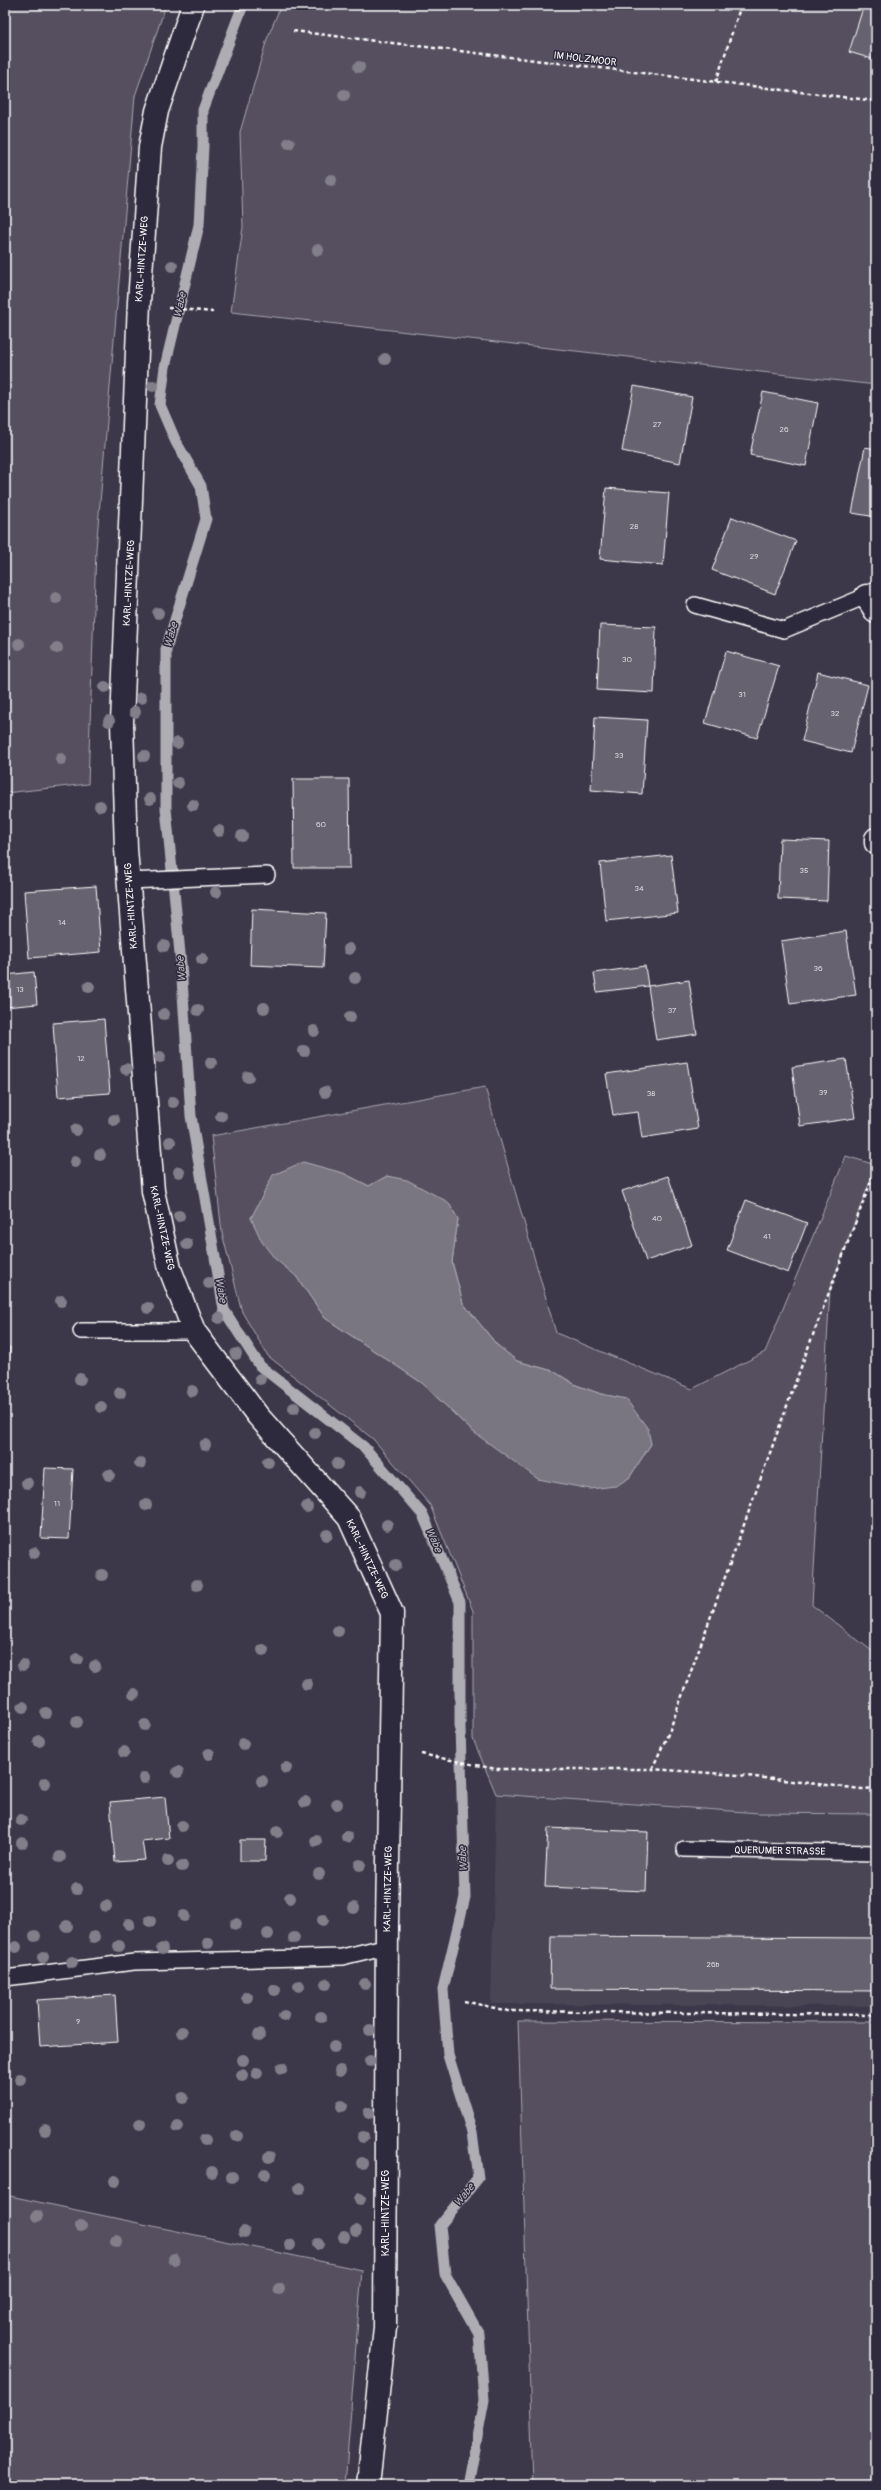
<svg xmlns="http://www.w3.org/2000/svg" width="881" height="2490" font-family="Pangolin,sans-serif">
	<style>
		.built { fill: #494455 }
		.green { fill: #555060; stroke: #aaa8b0; fill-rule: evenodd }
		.water { fill: #797682; stroke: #afadb4 }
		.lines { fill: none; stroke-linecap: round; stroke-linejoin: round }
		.stream { stroke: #afadb4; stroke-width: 11 }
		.building { fill: #666270; stroke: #fff }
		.lane-casing { stroke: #fff; stroke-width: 18 }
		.street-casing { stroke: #fff; stroke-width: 25 }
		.path { stroke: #fff; stroke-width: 2.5; stroke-dasharray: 4 3; stroke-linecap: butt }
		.lane { stroke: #2f2a3d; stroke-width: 15 }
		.street { stroke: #2f2a3d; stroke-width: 22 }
		.tree { fill: #827e8a }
		.labels { text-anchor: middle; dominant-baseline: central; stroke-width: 3; stroke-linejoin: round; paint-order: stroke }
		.number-label { font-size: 8px; fill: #d9d8db }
		.street-label { font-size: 10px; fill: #fff; stroke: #2f2a3d }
		.water-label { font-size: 11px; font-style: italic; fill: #b5b4ba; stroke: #2f2a3d }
	</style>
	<rect width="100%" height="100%" fill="#3c3749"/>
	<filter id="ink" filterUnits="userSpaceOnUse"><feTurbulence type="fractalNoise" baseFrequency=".025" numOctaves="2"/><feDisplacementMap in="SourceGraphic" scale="8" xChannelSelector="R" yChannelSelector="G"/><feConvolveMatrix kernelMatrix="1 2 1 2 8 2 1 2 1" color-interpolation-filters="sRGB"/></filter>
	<g filter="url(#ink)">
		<!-- built -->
		<path class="built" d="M496 1794 759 1813 876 1814V2006L491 2004Z"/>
		<!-- green -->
		<g class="green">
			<path d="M5 5H166L135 96 96 549 88 784 5 793Z"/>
			<path d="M281 5H876V385L231 312 243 227 240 132 267 39Z"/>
			<path d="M485 1087 556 1333 692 1389 765 1352 846 1156 876 1165 830 1289 812 1605 876 1654V1814L759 1813 496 1794 473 1739V1611L430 1505 373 1439 268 1356 242 1312 222 1233 211 1136ZM343 1173 369 1186 387 1176 448 1202 458 1219 452 1262 463 1303 497 1345 517 1361 553 1371 576 1385 601 1394 626 1399 651 1444 629 1478 472 1431 422 1383 325 1318 296 1276 251 1218 263 1197Z"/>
			<path d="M518 2021 876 2022V2485H533Z"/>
			<path d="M5 2195 362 2270 345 2485H5Z"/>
		</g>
		<!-- water -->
		<path class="water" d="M303 1162 343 1173 369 1186 387 1176 407 1180 448 1202 458 1219 452 1262 463 1303 497 1345 517 1361 553 1371 576 1385 601 1394 626 1399 648 1429 651 1444 629 1478 616 1486 590 1489 538 1479 472 1431 422 1383 325 1318 296 1276 275 1259 262 1242 251 1218 273 1175Z"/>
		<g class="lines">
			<!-- stream -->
			<path class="stream" d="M243 5 203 110V147L199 225 165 367 160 405 176 442 201 486 206 519 166 649V808L181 964 191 1116 224 1310 260 1366 364 1447 423 1515 460 1602V1727L465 1897 443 1989 448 2055 472 2132 478 2178 440 2225 445 2274 479 2334 484 2400 468 2485"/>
		</g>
		<!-- building -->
		<g class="building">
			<path d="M864 5H876V60L849 52Z"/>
			<path d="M634 386 692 397 680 463 622 451Z"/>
			<path d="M763 392 818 403 806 466 750 455Z"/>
			<path d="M865 447 876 449V517L852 513Z"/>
			<path d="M606 488 669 493 663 565 600 559Z"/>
			<path d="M732 517 796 541 775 594 712 570Z"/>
			<path d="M600 625 656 627 654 693 597 690Z"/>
			<path d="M726 651 779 666 757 738 705 723Z"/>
			<path d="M818 672 868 685 851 753 802 741Z"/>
			<path d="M595 717 647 720 642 794 591 790Z"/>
			<path d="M293 779H349L350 868H294Z"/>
			<path d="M780 839 829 841 827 901 778 899Z"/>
			<path d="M671 855 678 913 606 921 600 863Z"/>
			<path d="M96 886 101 952 29 958 24 891Z"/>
			<path d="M252 909 326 913 323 968 250 965Z"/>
			<path d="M846 931 856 995 790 1004 781 941Z"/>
			<path d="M645 966 648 986 597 992 594 973Z"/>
			<path d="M34 972 37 1004 5 1007V975Z"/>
			<path d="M689 980 697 1034 656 1040 648 986Z"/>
			<path d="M104 1019 110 1093 58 1097 53 1023Z"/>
			<path d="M846 1059 855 1118 800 1126 792 1067Z"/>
			<path d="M687 1062 698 1129 642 1138 638 1112 613 1115 606 1074Z"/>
			<path d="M668 1176 692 1245 646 1261 622 1191Z"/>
			<path d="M746 1200 807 1223 788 1273 727 1250Z"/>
			<path d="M5 1347H10L6 1424H5Z"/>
			<path d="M876 1442V1487H872Z"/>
			<path d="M45 1468 73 1469 69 1539 41 1538Z"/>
			<path d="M165 1797 169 1838 142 1841 145 1860 115 1862 110 1802Z"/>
			<path d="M548 1828 648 1832 646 1891 545 1887Z"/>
			<path d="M240 1840H266L265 1861H240Z"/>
			<path d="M551 1936 876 1938V1991L550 1989Z"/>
			<path d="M115 1995 118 2042 40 2047 37 2000Z"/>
		</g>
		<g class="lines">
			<!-- lane casing -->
			<g class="lane-casing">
				<g id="lane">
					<path d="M695 605 784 630 866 596 876 589"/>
					<path d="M129 881 267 875"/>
					<path d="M81 1331H194"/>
					<path d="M684 1849 876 1853"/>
					<path d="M5 1978 134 1962 342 1957 388 1946"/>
				</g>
			</g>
			<!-- street casing -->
			<g class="street-casing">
				<g id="street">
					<path d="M193 5 157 111 150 147 139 302 122 723 126 849 153 1191 170 1269 194 1331 258 1416 349 1518 392 1613 387 1924 385 2328 368 2485"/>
					<path d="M866 596 876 612"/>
					<path d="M876 839V843"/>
				</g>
			</g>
			<!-- path -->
			<g class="path">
				<path d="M293 31 876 101"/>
				<path d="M716 82 741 5"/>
				<path d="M168 308 213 312"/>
				<path d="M421 1754 496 1769H652L738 1775 862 1789 876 1788"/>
				<path d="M652 1769 669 1732 805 1356 876 1168"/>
				<path d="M464 2001 508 2011 876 2015"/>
			</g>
			<!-- lane -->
			<use href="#lane" class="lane"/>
			<!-- street -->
			<use href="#street" class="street"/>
		</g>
		<!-- trees -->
		<g class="tree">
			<circle cx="359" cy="67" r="6"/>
			<circle cx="344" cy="95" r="6"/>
			<circle cx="289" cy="143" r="6"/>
			<circle cx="331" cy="180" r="6"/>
			<circle cx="318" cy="250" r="6"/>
			<circle cx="172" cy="266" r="6"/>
			<circle cx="385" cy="359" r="6"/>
			<circle cx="153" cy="386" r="6"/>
			<circle cx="56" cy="598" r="6"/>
			<circle cx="158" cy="613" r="6"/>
			<circle cx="19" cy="644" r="6"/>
			<circle cx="57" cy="648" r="6"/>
			<circle cx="105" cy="687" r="6"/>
			<circle cx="141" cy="698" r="6"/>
			<circle cx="135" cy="712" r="6"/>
			<circle cx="109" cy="721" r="6"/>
			<circle cx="177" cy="743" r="6"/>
			<circle cx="144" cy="756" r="6"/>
			<circle cx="61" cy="759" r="6"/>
			<circle cx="178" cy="783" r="6"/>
			<circle cx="150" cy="799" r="6"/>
			<circle cx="193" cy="805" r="6"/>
			<circle cx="100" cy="806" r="6"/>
			<circle cx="219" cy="831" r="6"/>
			<circle cx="242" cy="836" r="6"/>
			<circle cx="216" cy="892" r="6"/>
			<circle cx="164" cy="946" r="6"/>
			<circle cx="349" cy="949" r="6"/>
			<circle cx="202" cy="959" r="6"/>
			<circle cx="355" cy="978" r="6"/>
			<circle cx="89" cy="987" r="6"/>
			<circle cx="264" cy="1008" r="6"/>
			<circle cx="198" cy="1010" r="6"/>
			<circle cx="164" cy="1014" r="6"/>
			<circle cx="350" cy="1017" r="6"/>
			<circle cx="314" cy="1031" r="6"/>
			<circle cx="304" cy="1051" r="6"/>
			<circle cx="160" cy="1057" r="6"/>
			<circle cx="211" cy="1063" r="6"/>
			<circle cx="126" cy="1069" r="6"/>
			<circle cx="248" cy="1077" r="6"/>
			<circle cx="325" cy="1092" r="6"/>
			<circle cx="173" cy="1102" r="6"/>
			<circle cx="221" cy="1116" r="6"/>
			<circle cx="114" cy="1120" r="6"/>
			<circle cx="76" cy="1130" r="6"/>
			<circle cx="170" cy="1142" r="6"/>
			<circle cx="100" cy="1155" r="6"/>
			<circle cx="75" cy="1162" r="6"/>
			<circle cx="179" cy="1172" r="6"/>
			<circle cx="179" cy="1216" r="6"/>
			<circle cx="187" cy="1244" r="6"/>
			<circle cx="209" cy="1283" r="6"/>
			<circle cx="61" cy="1301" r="6"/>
			<circle cx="148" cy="1308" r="6"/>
			<circle cx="219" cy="1318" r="6"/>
			<circle cx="236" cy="1354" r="6"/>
			<circle cx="80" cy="1379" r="6"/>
			<circle cx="260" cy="1379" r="6"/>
			<circle cx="192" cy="1391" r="6"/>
			<circle cx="120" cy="1393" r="6"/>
			<circle cx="101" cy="1407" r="6"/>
			<circle cx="294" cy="1408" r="6"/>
			<circle cx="315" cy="1433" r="6"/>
			<circle cx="205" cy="1445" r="6"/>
			<circle cx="268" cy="1462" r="6"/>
			<circle cx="140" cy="1463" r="6"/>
			<circle cx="337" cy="1464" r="6"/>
			<circle cx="109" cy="1475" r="6"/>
			<circle cx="27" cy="1483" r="6"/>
			<circle cx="360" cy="1492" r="6"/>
			<circle cx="146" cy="1505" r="6"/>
			<circle cx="307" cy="1507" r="6"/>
			<circle cx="387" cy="1525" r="6"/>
			<circle cx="327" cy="1535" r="6"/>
			<circle cx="34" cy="1553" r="6"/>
			<circle cx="396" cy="1565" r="6"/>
			<circle cx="102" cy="1575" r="6"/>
			<circle cx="197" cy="1585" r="6"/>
			<circle cx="338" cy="1631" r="6"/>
			<circle cx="263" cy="1650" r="6"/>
			<circle cx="77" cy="1659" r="6"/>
			<circle cx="23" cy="1665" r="6"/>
			<circle cx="95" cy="1666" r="6"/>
			<circle cx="307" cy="1684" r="6"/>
			<circle cx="134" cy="1694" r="6"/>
			<circle cx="23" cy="1707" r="6"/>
			<circle cx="46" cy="1713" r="6"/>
			<circle cx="77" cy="1722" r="6"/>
			<circle cx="145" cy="1725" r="6"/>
			<circle cx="39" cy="1741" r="6"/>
			<circle cx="243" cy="1744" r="6"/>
			<circle cx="124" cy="1752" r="6"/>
			<circle cx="209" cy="1754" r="6"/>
			<circle cx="286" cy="1768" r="6"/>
			<circle cx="178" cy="1772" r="6"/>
			<circle cx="144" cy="1778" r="6"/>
			<circle cx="262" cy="1781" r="6"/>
			<circle cx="45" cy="1783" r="6"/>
			<circle cx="305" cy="1802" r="6"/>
			<circle cx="337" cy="1804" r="6"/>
			<circle cx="21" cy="1820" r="6"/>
			<circle cx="182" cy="1826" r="6"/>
			<circle cx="277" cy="1832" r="6"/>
			<circle cx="347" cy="1837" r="6"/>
			<circle cx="316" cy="1841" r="6"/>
			<circle cx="22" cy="1843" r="6"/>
			<circle cx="60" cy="1857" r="6"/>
			<circle cx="168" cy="1861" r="6"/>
			<circle cx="360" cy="1865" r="6"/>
			<circle cx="182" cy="1866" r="6"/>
			<circle cx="319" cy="1874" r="6"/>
			<circle cx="77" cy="1889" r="6"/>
			<circle cx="290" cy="1898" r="6"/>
			<circle cx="106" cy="1906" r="6"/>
			<circle cx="354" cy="1908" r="6"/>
			<circle cx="184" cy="1916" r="6"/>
			<circle cx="323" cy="1920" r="6"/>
			<circle cx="150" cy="1921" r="6"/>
			<circle cx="129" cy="1924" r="6"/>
			<circle cx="236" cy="1924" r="6"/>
			<circle cx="67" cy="1926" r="6"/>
			<circle cx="268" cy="1934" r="6"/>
			<circle cx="35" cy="1936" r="6"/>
			<circle cx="94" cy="1937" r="6"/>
			<circle cx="294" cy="1938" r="6"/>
			<circle cx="208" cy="1943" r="6"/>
			<circle cx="119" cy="1946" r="6"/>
			<circle cx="16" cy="1947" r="6"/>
			<circle cx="162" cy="1949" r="6"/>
			<circle cx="43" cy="1957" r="6"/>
			<circle cx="72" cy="1962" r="6"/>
			<circle cx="326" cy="1984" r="6"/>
			<circle cx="365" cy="1984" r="6"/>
			<circle cx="299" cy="1986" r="6"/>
			<circle cx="275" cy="1990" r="6"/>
			<circle cx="247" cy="1997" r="6"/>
			<circle cx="284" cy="2016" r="6"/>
			<circle cx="321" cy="2017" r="6"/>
			<circle cx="370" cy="2030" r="6"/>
			<circle cx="182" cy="2032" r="6"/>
			<circle cx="259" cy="2035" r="6"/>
			<circle cx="334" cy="2047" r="6"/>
			<circle cx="243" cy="2060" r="6"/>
			<circle cx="370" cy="2061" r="6"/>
			<circle cx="282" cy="2068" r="6"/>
			<circle cx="340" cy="2071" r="6"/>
			<circle cx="257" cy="2073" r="6"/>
			<circle cx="242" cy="2075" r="6"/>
			<circle cx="20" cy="2079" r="6"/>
			<circle cx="183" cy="2098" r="6"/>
			<circle cx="342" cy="2106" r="6"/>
			<circle cx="369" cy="2113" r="6"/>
			<circle cx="140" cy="2124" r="6"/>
			<circle cx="178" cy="2127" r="6"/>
			<circle cx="45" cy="2130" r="6"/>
			<circle cx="237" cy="2136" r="6"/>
			<circle cx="363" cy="2137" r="6"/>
			<circle cx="205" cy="2140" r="6"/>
			<circle cx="269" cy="2157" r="6"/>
			<circle cx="362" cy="2163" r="6"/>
			<circle cx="212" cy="2172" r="6"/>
			<circle cx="265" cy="2174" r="6"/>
			<circle cx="232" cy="2177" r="6"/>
			<circle cx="115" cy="2181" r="6"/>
			<circle cx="300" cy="2188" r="6"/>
			<circle cx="360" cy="2199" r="6"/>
			<circle cx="37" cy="2216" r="6"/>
			<circle cx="81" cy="2226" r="6"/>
			<circle cx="356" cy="2231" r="6"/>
			<circle cx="244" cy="2232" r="6"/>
			<circle cx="344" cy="2237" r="6"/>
			<circle cx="116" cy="2241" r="6"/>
			<circle cx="318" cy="2244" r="6"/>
			<circle cx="290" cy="2245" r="6"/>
			<circle cx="174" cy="2259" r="6"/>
			<circle cx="279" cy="2289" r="6"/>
		</g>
	</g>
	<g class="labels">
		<!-- number labels -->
		<g class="number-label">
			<text x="657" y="424">27</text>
			<text x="784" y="429">26</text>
			<text x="634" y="526">28</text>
			<text x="754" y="556">29</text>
			<text x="627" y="659">30</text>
			<text x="742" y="694">31</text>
			<text x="835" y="713">32</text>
			<text x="619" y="755">33</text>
			<text x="321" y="824">60</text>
			<text x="804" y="870">35</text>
			<text x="639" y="888">34</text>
			<text x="62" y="922">14</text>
			<text x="818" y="968">36</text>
			<text x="20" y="989">13</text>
			<text x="672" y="1010">37</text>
			<text x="81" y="1058">12</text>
			<text x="823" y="1092">39</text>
			<text x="651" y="1093">38</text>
			<text x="657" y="1218">40</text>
			<text x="767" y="1236">41</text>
			<text x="57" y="1503">11</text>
			<text x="713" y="1964">26b</text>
			<text x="78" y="2021">9</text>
		</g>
		<!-- street labels -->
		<g class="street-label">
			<text transform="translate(585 59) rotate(7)">IM HOLZMOOR</text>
			<text transform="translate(142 259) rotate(-86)">KARL-HINTZE-WEG</text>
			<text transform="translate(129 583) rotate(-87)">KARL-HINTZE-WEG</text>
			<text transform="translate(131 906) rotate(-94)">KARL-HINTZE-WEG</text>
			<text transform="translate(162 1228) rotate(78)">KARL-HINTZE-WEG</text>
			<text transform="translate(367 1559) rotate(65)">KARL-HINTZE-WEG</text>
			<text transform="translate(780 1851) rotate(1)">QUERUMER STRASSE</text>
			<text transform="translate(388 1889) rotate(-89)">KARL-HINTZE-WEG</text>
			<text transform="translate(386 2213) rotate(-90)">KARL-HINTZE-WEG</text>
		</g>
		<!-- water labels -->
		<g class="water-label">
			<text transform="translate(180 305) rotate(-77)">Wabe</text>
			<text transform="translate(171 635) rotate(-74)">Wabe</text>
			<text transform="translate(181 969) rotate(-94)">Wabe</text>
			<text transform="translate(221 1290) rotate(80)">Wabe</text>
			<text transform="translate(434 1540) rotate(67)">Wabe</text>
			<text transform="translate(463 1859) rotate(-92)">Wabe</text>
			<text transform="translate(464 2195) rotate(-51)">Wabe</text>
		</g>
	</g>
	<!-- margin -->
	<rect width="881" height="2490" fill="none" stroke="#2f2a3d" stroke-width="20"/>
	<rect x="10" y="10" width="861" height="2470" fill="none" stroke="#fff" stroke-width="1.5" filter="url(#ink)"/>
</svg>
